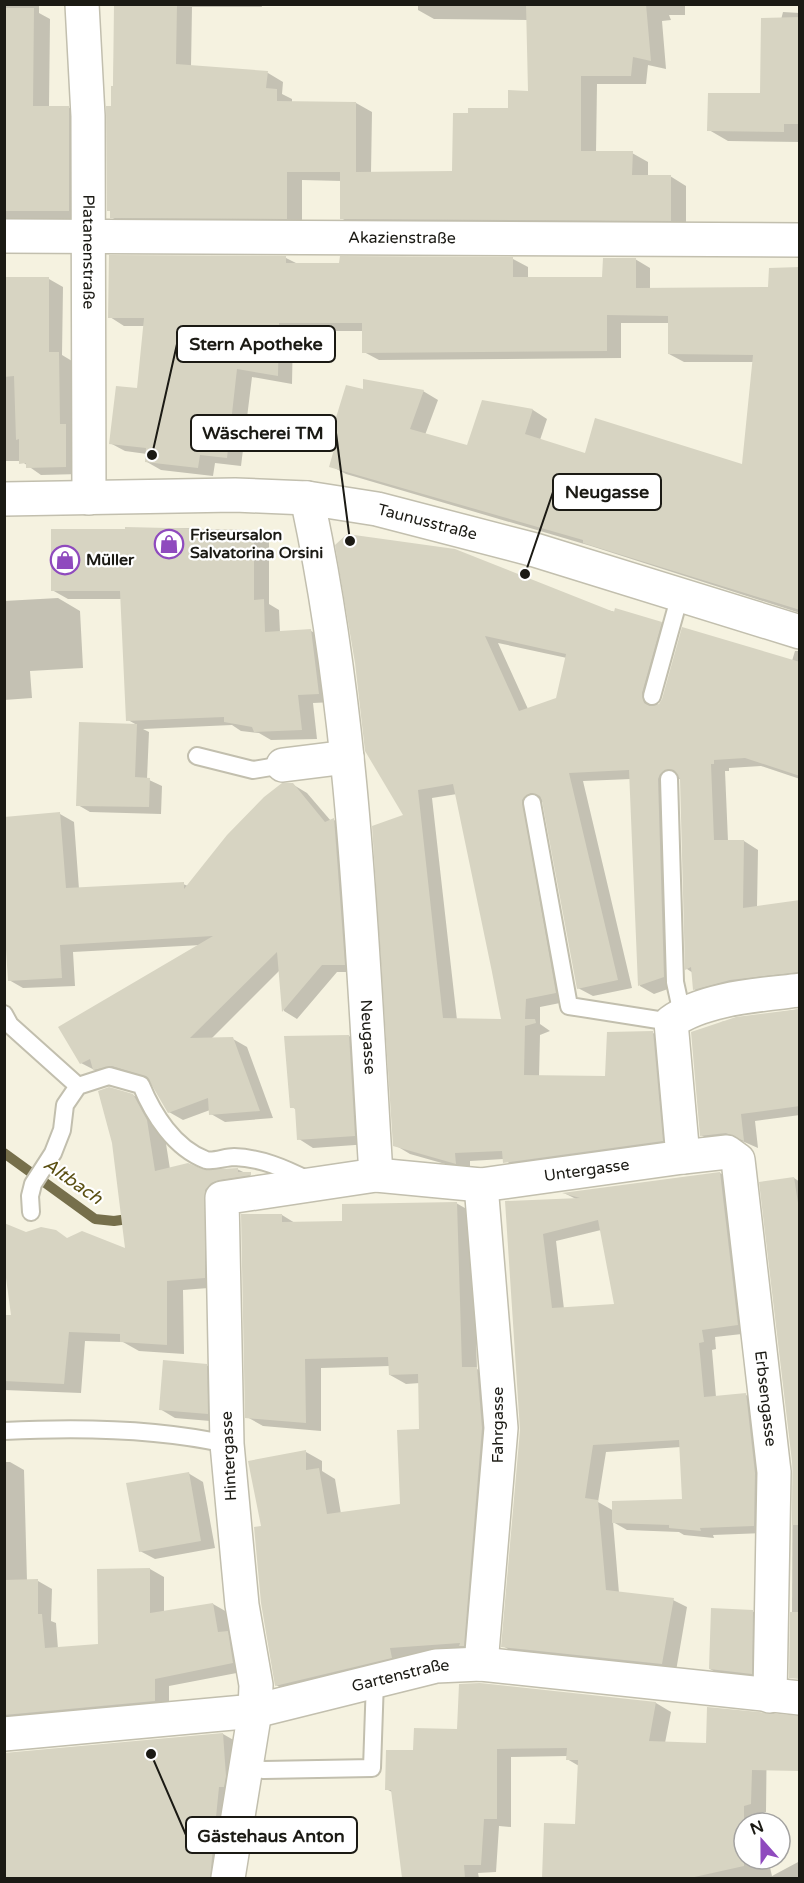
<svg xmlns="http://www.w3.org/2000/svg" width="804" height="1883" font-family="'Varela Round',sans-serif">
	<style>
		.shadow { fill: #0003; fill-rule: evenodd }
		.lines { fill: none; stroke-linecap: round; stroke-linejoin: round }
		.stream { stroke: #766f4b; stroke-width: 10 }
		.building { fill: #d7d4c2; fill-rule: evenodd }
		.lane-casing { stroke: #c2bfae; stroke-width: 20 }
		.street-casing { stroke: #c2bfae; stroke-width: 36 }
		.secondary-casing { stroke: #c2bfae; stroke-width: 36 }
		.lane { stroke: #fff; stroke-width: 16 }
		.street { stroke: #fff; stroke-width: 33 }
		.secondary { stroke: #fff; stroke-width: 33 }
		.labels { text-anchor: middle; dominant-baseline: central; stroke-width: 4.5; stroke-linejoin: round; paint-order: stroke }
		.street-label { font-size: 16px; fill: #1b1a14; stroke: #fff }
		.poi-label { font-size: 16px; font-weight: bold; fill: #1b1a14; stroke: #fff; text-anchor: start }
		.water-label { font-size: 18px; font-style: italic; fill: #5a4f12; stroke: #fff }
		.leader { fill: none; stroke: #1b1a14; stroke-width: 2 }
		.callout-dot { fill: #1b1a14; stroke: #fff; stroke-width: 2 }
		.callout { fill: #fff; stroke: #1b1a14; stroke-width: 2 }
		.callout-label { font-size: 18px; text-anchor: middle; font-weight: bold; fill: #1b1a14 }
	</style>
	<rect width="100%" height="100%" fill="#f5f2e0"/>
	<!-- shadow -->
	<g class="shadow">
		<path d="M4 4H39V13L50 19 49 107H68L85 117 86 220H4Z"/>
		<path d="M115 4H261L262 7H192L191 67 268 73 283 82 282 94 292 99V103H356L372 112 371 173H454L509 110 530 92 528 20 434 19 418 10V6L385 4H685V15H669L671 20 662 21 666 69 648 65 646 84H597L596 153H632L648 162V177L670 176 686 186V229L357 227 341 218 342 181 302 180V227L127 226 111 217Z"/>
		<path d="M783 12 800 13V142L728 141 709 130 762 95Z"/>
		<path d="M111 257 286 258 298 264 513 259 528 267V278L604 279 635 259 650 268V289H770L800 270V613L591 546 346 474 331 466 338 440 332 437 364 391H423L438 400 425 435 468 447 483 402 533 410 547 419 540 440 586 455 743 466 754 362H684L669 354V323H621V358L379 360 364 352V331H293L292 384 252 377 241 466 215 463 213 476 161 470 147 462V454L125 451 110 443 139 390 145 326H124L110 317Z"/>
		<path d="M4 279H49L63 287 62 355 72 361 73 429 80 474 41 475 21 461H4Z"/>
		<path d="M200 528 204 531H254L269 540V604L279 610 280 632 311 631 327 639 334 702 313 703 317 739 271 740 259 733 241 731 232 725 143 729 149 732 147 779 162 786 161 814 90 812 78 805 80 724 137 725 128 720 122 599H68L52 590 53 530Z"/>
		<path d="M337 545 661 623 676 631 657 706 792 661 795 651H800V779L761 766 729 768V771H725L728 841H744L758 850 757 907 800 902V981L709 998 694 989 693 973 687 969 681 778 675 782 679 985 654 994 640 986 631 779 583 781 632 988 593 996 578 988 544 802H541L536 814 570 1001 540 1007V1024L550 1031 540 1035 539 1077 606 1078 653 1033 667 1041 677 1149 519 1171 504 1159 470 1161V1171L410 1154 395 1145 405 816 356 663ZM498 643 567 658 557 699 528 709ZM457 794 503 1021 457 1020 432 798Z"/>
		<path d="M58 598 80 611 83 668 30 671 32 698 4 700V601Z"/>
		<path d="M292 784 307 793 331 821 334 820 347 828 358 972H337L297 1019 284 1011 280 970 211 1039H233L247 1047 273 1118 225 1122 211 1114 210 1110 183 1120 169 1112 151 1080 127 1073 108 1077 81 1063 201 945 73 952 75 986 23 988 9 980 60 814 74 822 79 889 183 884 188 886Z"/>
		<path d="M800 1009V1115L755 1121 758 1148 742 1141 716 1144 701 1135 721 1022Z"/>
		<path d="M349 1036 363 1045 369 1144 313 1148 299 1139 297 1110 292 1107Z"/>
		<path d="M133 1095 150 1105 164 1131 170 1169 204 1172 237 1169 268 1184 236 1189 221 1287 183 1290 184 1354 139 1351 123 1342 85 1341 81 1393 4 1390V1316L13 1317 26 1234 127 1250Z"/>
		<path d="M720 1173 734 1181 751 1333 715 1337 716 1349 712 1350 716 1397 746 1395 759 1403 767 1533 713 1535 714 1538 684 1535 679 1532 627 1530 613 1522 619 1593 673 1600 687 1607 676 1671 516 1654 503 1646 521 1430 507 1202 576 1199 566 1194ZM601 1230 616 1305 564 1309 556 1241ZM681 1447 684 1500 614 1511 598 1502 606 1452Z"/>
		<path d="M794 1178 800 1182V1678L792 1619Z"/>
		<path d="M456 1203 472 1212 477 1369 493 1378 472 1652 406 1656 408 1666 292 1694 276 1685 263 1527 306 1452 322 1461V1471L335 1479 341 1514 402 1506 420 1431V1383L406 1384 390 1375V1366L321 1368V1431L263 1426 247 1417 282 1215 295 1223H344Z"/>
		<path d="M206 1365 221 1374 222 1422 175 1418 160 1409Z"/>
		<path d="M4 1462H10L24 1470 27 1581H38L52 1589 51 1621 56 1623 58 1649 99 1646 150 1569 164 1577V1613L213 1604 227 1612 247 1671 169 1686V1709L4 1730Z"/>
		<path d="M188 1473 203 1482 215 1548 155 1559 140 1551Z"/>
		<path d="M752 1611 766 1619 765 1681 724 1677 710 1669Z"/>
		<path d="M656 1703 671 1712 665 1743 708 1745 767 1722 766 1812 758 1815 760 1823H744V1859H768L772 1876 800 1861V1878H663L634 1756 630 1878H544L545 1824 577 1825 579 1766 567 1759 568 1756 511 1757V1827L499 1826 496 1872 478 1873 479 1878H403L392 1792 386 1789 414 1752 459 1731Z"/>
		<path d="M223 1734 237 1742 224 1878H4V1754Z"/>
	</g>
	<g class="lines">
		<!-- stream -->
		<path class="stream" d="M4 1153 95 1219 114 1221 135 1218"/>
	</g>
	<!-- building -->
	<g class="building">
		<path d="M114 4H177L176 64 268 71 266 88 277 89V101L356 102V172L452 171 453 113H468V108H508V90L528 91 526 4H646L651 61 633 57 631 76H581V151H633L632 175H671V221L340 219V172H287V219L110 218V211H107L106 106H111V86H113Z"/>
		<path d="M4 8H34L33 106H69V211H4Z"/>
		<path d="M800 17V124H784V132L707 131 708 93H760L761 18Z"/>
		<path d="M109 255 286 256V263H339L340 256 513 257V277H602L603 258H636V288L768 287 769 268 800 267V610L583 543V540L329 467 337 439 330 437 346 385 363 389V379L424 390 410 429 467 445 482 400 533 409 525 434 585 453 595 418 742 464 753 355 668 354V316L607 315V351L362 353V323H279L278 376 237 369 227 458 200 455 198 468 145 462 146 448 109 444 116 386 137 388 144 318H108Z"/>
		<path d="M4 277H49V352H59L60 424H66V467L26 468V463L19 464V439L16 440 14 376 4 377Z"/>
		<path d="M125 527 254 530V600L264 599 265 632 311 629 319 694 298 695 302 730 254 732 252 727 224 722V717L126 721 120 591H51V529H125Z"/>
		<path d="M347 534 455 549 614 612 615 608 662 622 642 693 644 703 650 706 659 704 662 699 682 627 800 662V776L745 758 714 760V764H711L714 840H744L743 908 800 900V972L730 980 693 990 691 967 685 970 680 779 674 770 668 769 660 774 658 779 664 977 638 986 629 770 569 773 618 980 577 989 542 801 540 796 531 793 522 800 556 993 526 999 525 1019H535L536 1023 525 1026 524 1075 605 1076 607 1032 653 1031 663 1141 503 1163 502 1151 455 1153 456 1164 393 1146 372 826 403 815 365 751 355 663 335 545ZM485 636 566 654 556 698 519 711ZM453 784 492 972 501 1019 443 1018 418 790Z"/>
		<path d="M79 722 137 724 135 777 150 778 149 807 76 806Z"/>
		<path d="M282 783H293L325 822 334 818 345 965H322L282 1012 277 952 190 1038 233 1037 260 1111 209 1115 208 1098 168 1113 147 1077 112 1066 93 1070 90 1059 80 1064 58 1027 213 936 60 945 62 978 8 981 4 918V817L60 812 66 888 184 882V889L227 835 264 797Z"/>
		<path d="M800 1009V1106L741 1114 744 1141 726 1133 700 1136 691 1032 736 1017Z"/>
		<path d="M349 1035 355 1136 297 1140 295 1108H290L284 1036Z"/>
		<path d="M109 1087 133 1094 147 1120 155 1171 188 1163 205 1170 238 1168V1172H251V1175L219 1180 211 1183 205 1190V1278L167 1281V1345L120 1342V1334L69 1332 64 1384 4 1381V1315H11L4 1263V1223L26 1232 41 1227 56 1230 67 1238 82 1231 125 1248 112 1143 98 1091Z"/>
		<path d="M720 1172 738 1325 702 1330 704 1342 699 1343 704 1397 746 1393 755 1473 754 1526 700 1528 701 1531 669 1528V1525L612 1523V1501L682 1499 679 1440 593 1445 585 1498 598 1500 606 1590 674 1598 662 1664 501 1647 520 1430 505 1201 580 1198 562 1193ZM598 1220 614 1304 552 1308 543 1234Z"/>
		<path d="M794 1177 800 1216V1525H792L793 1470 759 1182Z"/>
		<path d="M457 1202 462 1367H477L482 1428 464 1646H459L460 1643 390 1648 392 1658 275 1686 261 1603 254 1527 261 1526 248 1461 306 1450V1470L319 1468 327 1514 400 1504 397 1430 419 1429 418 1374 389 1375 388 1357 305 1359 306 1423 245 1418 241 1214H282V1222L342 1221V1204Z"/>
		<path d="M163 1360 207 1364 208 1414 159 1410Z"/>
		<path d="M189 1472 201 1541 139 1552 126 1483Z"/>
		<path d="M150 1568V1613L213 1603 218 1632 228 1631 233 1663 155 1679V1701L4 1715V1580L38 1579V1614H42L45 1648 98 1644 97 1569Z"/>
		<path d="M711 1608 753 1610 752 1674 709 1669Z"/>
		<path d="M790 1612H800V1679L789 1678Z"/>
		<path d="M480 1683 656 1702 649 1741 706 1743 707 1707 800 1716V1771L752 1770 751 1804 744 1806V1866L690 1878H542L544 1823 575 1824 578 1760H566L567 1748 497 1749V1819H484L481 1865H464L465 1878H402L391 1790H385L386 1750H413L414 1728 457 1729 459 1684Z"/>
		<path d="M223 1733 226 1776 224 1787H219L210 1878H4V1753Z"/>
	</g>
	<g class="lines">
		<!-- lane casing -->
		<g class="lane-casing">
			<g id="lane">
				<path d="M652 696 680 595"/>
				<path d="M197 756 253 770 283 765"/>
				<path d="M669 779 675 982 682 1014"/>
				<path d="M532 803 569 1006 671 1022"/>
				<path d="M4 1014 10 1025 78 1086"/>
				<path d="M31 1212 30 1196 33 1184 53 1153 62 1130 65 1105 78 1086 109 1076 141 1085C153 1114 174 1148 206 1160 214 1162 225 1157 234 1157 261 1158 284 1168 308 1180"/>
				<path d="M4 1431C78 1427 155 1428 227 1444"/>
				<path d="M244 1767 264 1770 372 1768 375 1680"/>
			</g>
		</g>
		<!-- street casing -->
		<g class="street-casing">
			<g id="street">
				<path id="s1" d="M82 4 88 116 89 498"/>
				<path id="s2" d="M4 236 800 240"/>
				<path id="s3" d="M307 498C355 720 362 949 376 1175"/>
				<path d="M283 765 347 757"/>
				<path id="s4" d="M683 1157 727 1152 738 1160 774 1472 770 1696"/>
				<path d="M481 1664 501 1428 481 1185"/>
				<path id="s5" d="M4 1734 255 1711 436 1666 481 1664 800 1698"/>
				<path id="s6" d="M228 1878 255 1711 256 1685 242 1605 227 1444 222 1198 376 1175 481 1185 683 1157 671 1022C704 998 760 995 800 990"/>
			</g>
		</g>
		<!-- secondary casing -->
		<g class="secondary-casing">
			<g id="secondary">
				<path id="s7" d="M4 499 235 495 307 498 377 509 535 550 800 632"/>
			</g>
		</g>
		<!-- lane -->
		<use href="#lane" class="lane"/>
		<!-- street -->
		<use href="#street" class="street"/>
		<!-- secondary -->
		<use href="#secondary" class="secondary"/>
	</g>
	<!-- icons -->
	<defs>
		<g id="shop-ring" transform="scale(1.5)"><circle r="9.5" fill="#fff" stroke="#8f4abe" stroke-width="1.5"/><path d="M-5-2.5h2.3a2.7 3.5 0 0 1 5.4 0H5L5.5 6h-11ZM-1.5-2.5h3a1.5 2.3 0 0 0-3 0Z" fill="#8f4abe"/></g>
	</defs>
	<g fill-rule="evenodd">
		<use href="#shop-ring" x="169" y="544"/>
		<use href="#shop-ring" x="65" y="560"/>
	</g>
	<g class="labels">
		<!-- street labels -->
		<g class="street-label">
			<text stroke="none"><textPath href="#s2" startOffset="398">Akazienstraße</textPath></text>
			<text stroke="none"><textPath href="#s1" startOffset="248">Platanenstraße</textPath></text>
			<text stroke="none"><textPath href="#s7" startOffset="426">Taunusstraße</textPath></text>
			<text stroke="none"><textPath href="#s3" startOffset="543">Neugasse</textPath></text>
			<text stroke="none"><textPath href="#s6" startOffset="1052">Untergasse</textPath></text>
			<text stroke="none"><textPath href="#s4" startOffset="298">Erbsengasse</textPath></text>
			<text transform="translate(498 1425) rotate(-90)">Fahrgasse</text>
			<text transform="translate(229 1456) rotate(-93)">Hintergasse</text>
			<text stroke="none"><textPath href="#s5" startOffset="402">Gartenstraße</textPath></text>
		</g>
		<!-- poi labels -->
		<g class="poi-label">
			<text x="190" y="535">Friseursalon<tspan x="190" dy="18">Salvatorina Orsini</tspan></text>
			<text x="86" y="560">Müller</text>
		</g>
		<!-- water labels -->
		<g class="water-label">
			<text transform="translate(73 1181) rotate(35)">Altbach</text>
		</g>
	</g>
	<!-- callouts -->
	<path class="leader" d="M152 455L177 344M350 541L336 433M525 574L553 492M151 1754L186 1835"/>
	<g class="callout-dot">
		<circle cx="152" cy="455" r="6"/>
		<circle cx="350" cy="541" r="6"/>
		<circle cx="525" cy="574" r="6"/>
		<circle cx="151" cy="1754" r="6"/>
	</g>
	<g class="callout">
		<rect x="177" y="326" width="158" height="36" rx="6"/>
		<rect x="191" y="415" width="145" height="36" rx="6"/>
		<rect x="553" y="474" width="108" height="36" rx="6"/>
		<rect x="186" y="1817" width="171" height="36" rx="6"/>
	</g>
	<g class="callout-label">
		<text x="256" y="350">Stern Apotheke</text>
		<text x="263" y="439">Wäscherei TM</text>
		<text x="607" y="498">Neugasse</text>
		<text x="271" y="1842">Gästehaus Anton</text>
	</g>
	<!-- border -->
	<rect width="804" height="1883" fill="none" stroke="#1b1a14" stroke-width="12"/>
	<!-- north arrow -->
	<g transform="translate(762 1841) rotate(339)"><circle r="28" fill="#ffffff" stroke="#a4a3a1" stroke-width="1.5"/>
	<path d="M0-4.5L10 22L0 15L-10 22Z" fill="#8f4abe"/>
	<text y="-9" font-size="16" font-weight="bold" text-anchor="middle" fill="#1b1a14">N</text>
	</g>
</svg>
